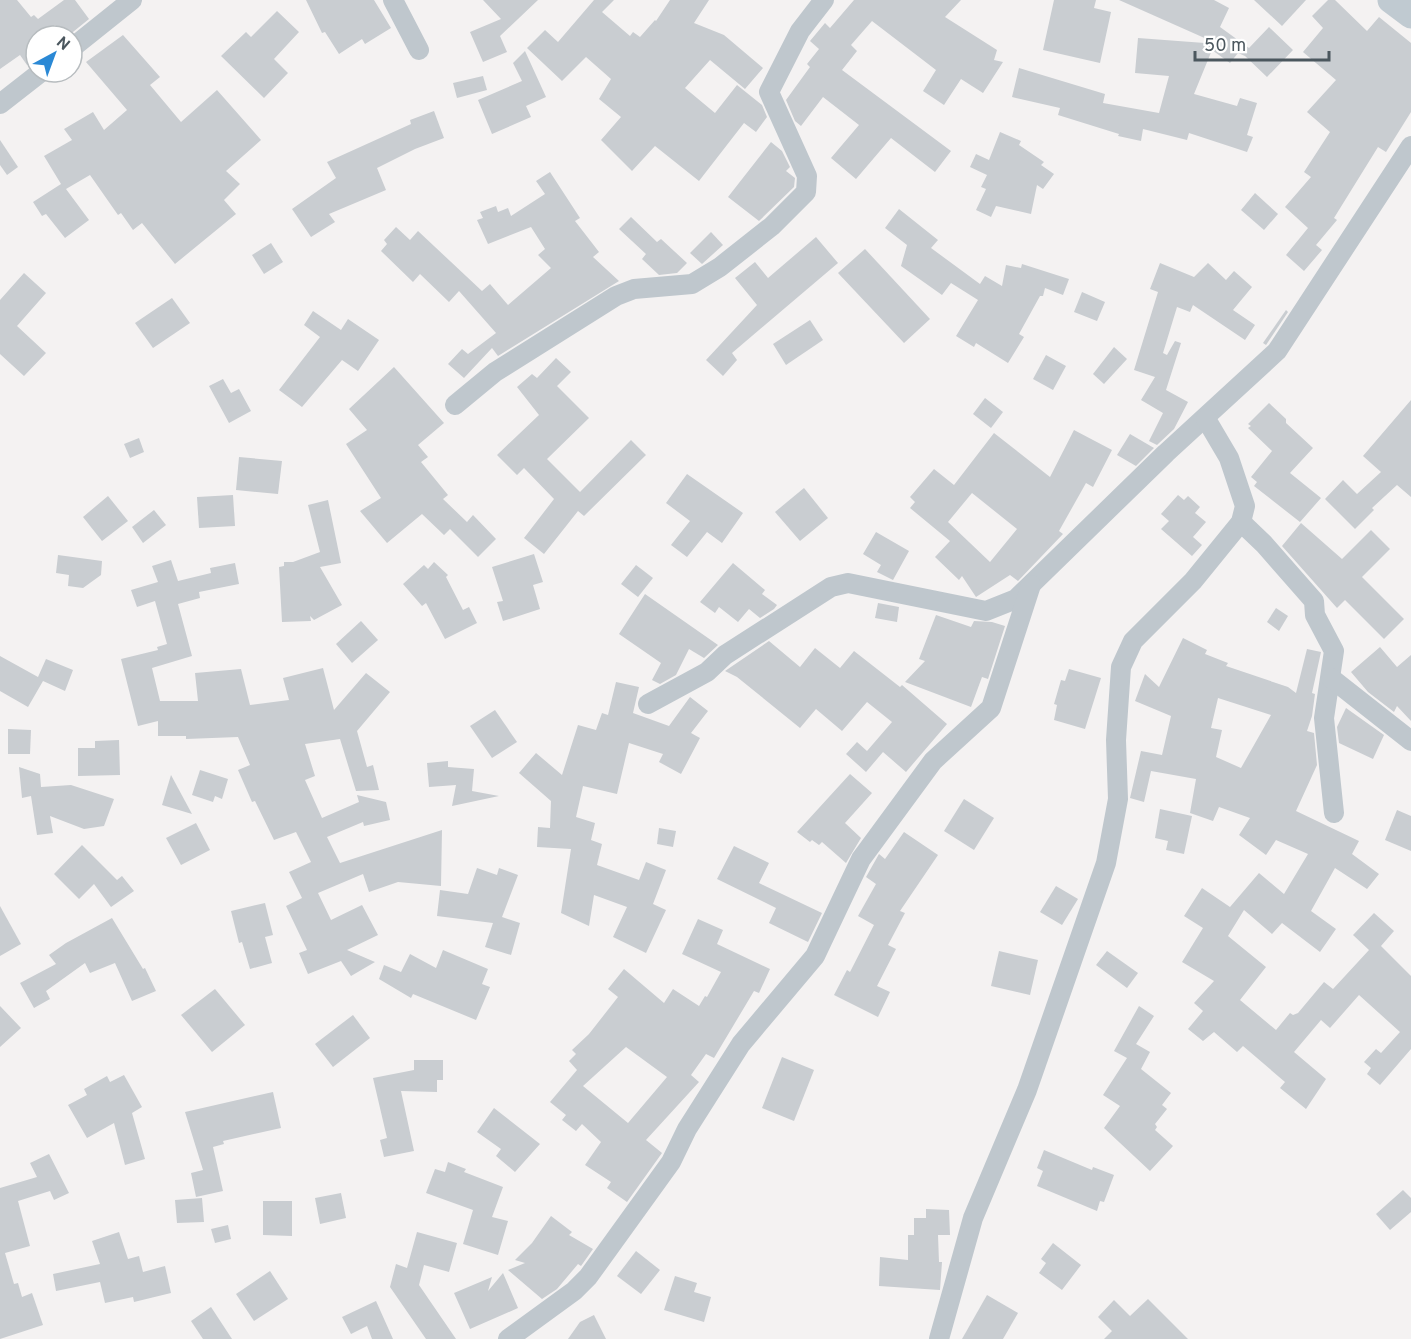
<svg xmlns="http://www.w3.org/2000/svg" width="1411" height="1339" font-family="Overpass,sans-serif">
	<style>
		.building { fill: #c9cdd1; fill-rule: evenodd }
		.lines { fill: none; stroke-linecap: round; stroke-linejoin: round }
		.street { stroke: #bfc7cd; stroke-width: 20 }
		.secondary { stroke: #c0cad1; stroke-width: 27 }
	</style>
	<rect width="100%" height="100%" fill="#f4f2f2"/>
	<!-- building -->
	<g class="building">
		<path d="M0 0H17L31 17 34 15 38 19 64 0H75L89 19 68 36H64L55 25 40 36H36V59L27 65 20 55 0 69Z"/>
		<path d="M306 0H374L391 28 365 44 362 39 339 54 325 32 322 33Z"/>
		<path d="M483 0H538L500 36 507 52 483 62 470 32 501 19Z"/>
		<path d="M594 0H614L602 12 630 36 633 32 640 37 655 20 656 21 670 0H709L694 23 724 35 763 68 745 89 710 60 685 88 715 113 737 85 762 105 767 117 756 132 744 123 699 181 655 146 632 171 601 140 621 117 599 99 611 79 586 57 562 81 527 48 545 30 558 42Z"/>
		<path d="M854 0H961L945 17 997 50 994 60 1003 62 983 93 961 79 944 105 923 91 936 70 872 21 851 45 857 51 842 70 951 151 935 172 891 138 856 179 831 158 859 125 823 97 801 126 795 121 786 100 810 67 807 64 819 49 810 41 825 23 830 28Z"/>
		<path d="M1054 0H1096L1094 8 1111 12 1100 63 1043 50Z"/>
		<path d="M1119 0H1214L1229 8 1220 27 1249 48 1269 27 1293 50 1267 77 1245 56 1238 53 1230 63 1212 50 1194 94 1237 106 1240 98 1257 103 1247 135 1253 137 1247 152 1189 133 1187 140 1143 129 1141 141 1118 136 1119 134 1058 115 1060 108 1012 97 1019 68 1105 94 1103 103 1159 113 1169 76 1135 73 1138 38 1218 44Z"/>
		<path d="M1254 0H1306L1282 26Z"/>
		<path d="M1328 0H1335L1367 31 1379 17 1411 43V112L1386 152 1378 147 1334 218 1337 220 1316 245 1322 250 1304 271 1286 255 1308 228 1285 207 1311 177 1304 172 1330 132 1307 112 1336 80 1303 52 1323 28 1312 16Z"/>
		<path d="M277 11 299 32 274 59 288 73 264 98 221 56 246 32 251 37Z"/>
		<path d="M123 35 160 77 150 85 181 122 217 90 261 140 226 171 240 184 224 200 236 214 175 264 142 223 133 230 121 213 118 215 90 175 66 189 89 220 65 238 46 214 42 216 33 202 61 184 44 156 72 140 64 129 93 112 104 130 127 110 86 62Z"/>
		<path d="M525 51 546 97 526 106 531 117 492 134 478 100 522 81 513 63Z"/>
		<path d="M483 76 487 90 457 98 453 83Z"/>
		<path d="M434 111 444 138 415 149 377 168 386 190 329 214 335 222 311 237 292 209 336 178 327 162 411 124 410 120Z"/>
		<path d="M1000 132 1021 141 1019 145 1044 162 1041 165 1054 174 1043 189 1037 185 1031 214 996 206 991 217 976 210 986 189 981 187 987 175 970 167 976 154 989 160Z"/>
		<path d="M0 140 18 167 7 175 0 165Z"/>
		<path d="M771 142 782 151 790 167 786 171 795 178 794 187 759 221 728 197Z"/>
		<path d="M550 172 580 218 575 221 599 252 593 257 619 281 498 356 492 348 464 378 448 364 462 349 468 354 496 333 459 291 449 302 420 274 413 282 381 251 387 244 384 240 396 227 410 240 418 231 482 291 490 284 508 305 551 268 538 255 545 249 531 227 488 244 477 220 483 218 480 212 496 206 498 212 508 208 511 216 545 194 536 181Z"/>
		<path d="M1255 193 1278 214 1264 230 1241 210Z"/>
		<path d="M899 209 938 240 931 248 980 284 985 276 1002 286 1006 265 1021 268 1022 264 1069 279 1063 295 1045 288 1043 296H1040L1019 334 1024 337 1008 363 976 343 974 347 956 336 978 300 951 283 942 295 901 266 907 245 885 228Z"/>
		<path d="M631 217 657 242 661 239 687 263 677 273 659 275 642 259 646 254 619 229Z"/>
		<path d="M711 232 723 245 702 264 690 253Z"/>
		<path d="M816 237 838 263 732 353 737 360 723 376 706 360 757 305 735 278 755 262 768 278Z"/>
		<path d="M271 243 283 262 264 274 252 255Z"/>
		<path d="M865 249 930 319 904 343 838 273Z"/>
		<path d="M1160 263 1194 277 1208 263 1226 280 1234 271 1252 287 1233 310 1255 325 1245 340 1193 305 1190 312 1177 307 1163 353 1167 355 1175 341 1181 343 1166 390 1188 402 1174 429 1157 445 1149 441 1163 413 1141 400 1155 377 1134 370 1158 292 1150 289Z"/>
		<path d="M24 273 46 293 17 326 46 353 24 376 0 354V300Z"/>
		<path d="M1082 292 1105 302 1097 321 1074 312Z"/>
		<path d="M172 298 190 323 153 348 135 323Z"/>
		<path d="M1286 310 1288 312 1266 345 1263 343Z"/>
		<path d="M313 311 341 330 348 319 379 340 358 371 342 360 302 407 279 390 320 337 304 325Z"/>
		<path d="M810 320 823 340 786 365 773 344Z"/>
		<path d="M1114 347 1127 359 1104 384 1093 374Z"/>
		<path d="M1046 355 1066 366 1053 390 1033 379Z"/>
		<path d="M556 358 571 372 557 386 589 418 547 459 580 492 631 440 646 455 584 516 578 511 544 554 524 538 554 499 524 468 517 475 497 455 539 415 517 387 532 374 537 378Z"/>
		<path d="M394 367 444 423 418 445 428 457 421 462 448 495 443 499 467 522 473 515 496 539 478 557 450 529 444 535 422 514 387 543 360 511 381 498 346 444 367 430 349 409Z"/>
		<path d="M223 379 231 393 239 389 251 411 229 423 209 386Z"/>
		<path d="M985 398 1003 412 991 428 973 414Z"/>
		<path d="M1411 400V497L1397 485 1372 508 1374 510 1355 529 1325 499 1343 480 1357 494 1381 472 1363 456Z"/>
		<path d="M1269 403 1286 419V423L1313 448 1290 473 1321 498 1300 522 1254 486 1257 482 1251 477 1272 451 1248 428 1251 426 1248 424Z"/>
		<path d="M1074 430 1112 450 1093 487 1086 483 1059 531 1063 534 1018 581 1010 575 976 597 962 576 959 580 935 557 950 541 910 508 915 502 910 497 934 469 954 485 994 433 1050 477ZM972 493 1017 529 990 562 948 522Z"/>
		<path d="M1130 434 1154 448 1136 466 1117 455Z"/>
		<path d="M139 438 144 452 130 458 124 444Z"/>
		<path d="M239 457 282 461 278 494 236 490Z"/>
		<path d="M687 474 743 513 722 543 707 532 687 557 671 545 690 521 666 503Z"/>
		<path d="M804 488 828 518 800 541 775 512Z"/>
		<path d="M233 495 235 526 199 528 197 497Z"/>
		<path d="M1178 495 1184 500 1188 496 1200 507 1195 513 1206 522 1193 537 1202 545 1192 556 1161 529 1169 521 1161 514Z"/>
		<path d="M108 496 128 521 102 541 83 517Z"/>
		<path d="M328 500 341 563 320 567 342 605 314 620 310 616 311 621 282 622 279 567 284 566V562H293L320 552 308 505Z"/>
		<path d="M154 510 166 525 143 543 132 527Z"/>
		<path d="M1301 523 1342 559 1371 530 1390 549 1362 577 1404 619 1384 639 1345 600 1337 608 1282 546Z"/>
		<path d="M876 532 909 551 893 580 877 572 881 565 863 554Z"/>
		<path d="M534 554 543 582 533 585 540 609 503 621 497 602 503 601 492 567Z"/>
		<path d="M58 555 102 561 101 575 83 588 68 586 69 575 56 573Z"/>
		<path d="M171 560 178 581 211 573 210 568 235 563 239 584 199 592 200 598 178 604 192 656 152 668 160 701H198L195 673 241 669 250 705 289 700 283 678 323 668 334 710 366 673 390 692 357 731 367 767 373 765 379 790 356 791 340 739 305 744 315 776 305 780 322 818 359 802 357 795 386 802 390 820 364 826 363 822 327 837 340 863 442 830 441 886 398 882 369 892 363 874 318 893 331 920 362 905 378 935 347 950 375 962 351 976 341 961 308 974 299 953 307 950 286 906 302 898 289 872 311 862 296 832 274 840 255 801 252 802 238 770 250 765 238 737 186 739V736H158V721L138 726 121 659 158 650 157 647 167 644 155 601 137 607 131 590 158 582 152 566Z"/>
		<path d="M434 562 448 575 446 577 463 610 469 607 477 623 445 639 426 603 422 606 403 584 424 565 428 569Z"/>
		<path d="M733 563 765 590 762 594 777 605 774 609 760 618 749 609 738 622 719 607 715 613 700 602Z"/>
		<path d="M636 565 653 578 638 597 621 584Z"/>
		<path d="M645 594 718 645 704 658 689 649 676 675 660 684 652 680 661 663 619 634Z"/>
		<path d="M878 603 899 607 897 622 875 618Z"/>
		<path d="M1276 608 1288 616 1279 631 1267 622Z"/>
		<path d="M936 615 971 627 974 621 992 622 1005 626 988 679 982 677 971 707 905 682 925 661 919 659Z"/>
		<path d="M361 621 378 640 352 663 336 644Z"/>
		<path d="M1183 638 1207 650 1205 654 1228 663 1226 666 1288 687 1296 693 1307 649 1321 652 1312 693 1315 694 1312 716 1307 731 1314 733 1317 765 1296 811 1359 841 1352 854 1379 874 1367 889 1335 868 1311 911 1336 929 1320 952 1282 923 1272 934 1244 910 1228 936 1266 967 1240 1000 1276 1030 1290 1013 1293 1015 1298 1013 1324 982 1333 989 1369 950 1353 935 1374 913 1394 931 1381 946 1411 976V1049L1380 1085 1367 1074 1371 1068 1364 1062 1376 1049 1381 1053 1400 1032 1359 995 1330 1028 1321 1020 1294 1052 1326 1079 1306 1109 1280 1088 1285 1082 1243 1046 1237 1052 1214 1032 1203 1041 1188 1029 1203 1011 1194 1003 1214 981 1182 962 1203 928 1184 916 1202 888 1230 907 1259 873 1284 894 1308 854 1276 840 1266 855 1239 835 1250 818 1219 807 1213 821 1190 813 1196 779 1151 771 1144 802 1130 798 1141 751 1162 755 1171 716 1135 701 1145 674 1159 687ZM1218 698 1271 715 1241 768 1216 757 1222 730 1211 728Z"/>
		<path d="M769 641 800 667 815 648 840 668 854 651 900 687 902 685 947 724 906 772 883 752 866 772 846 754 857 742 867 751 892 722 867 702 842 731 816 709 800 728 737 677 725 671Z"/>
		<path d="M1380 647 1397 667 1411 655V721L1397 706 1394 712 1368 692 1351 672Z"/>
		<path d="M0 656 38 677 46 659 73 670 65 691 43 681 28 707 0 691Z"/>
		<path d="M1069 669 1101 678 1085 729 1054 720 1057 705 1054 704 1061 680 1065 681Z"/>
		<path d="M616 682 639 687 633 713 669 726 690 697 708 711 691 733 700 738 681 774 659 762 663 754 629 743 617 794 583 786 576 817 595 823 591 840 602 844 597 865 639 880 646 862 666 870 653 904 666 910 646 953 613 937 627 907 594 895 589 926 561 913 571 849 537 847 538 827 550 828 551 801 519 773 536 753 562 775 578 725 596 730 602 713 608 715Z"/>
		<path d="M1346 708 1384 735 1373 759 1339 743 1337 727Z"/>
		<path d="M495 710 517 742 492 758 470 726Z"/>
		<path d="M8 729 31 730 30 754H8Z"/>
		<path d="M119 740 120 775 78 776V748H95V741Z"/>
		<path d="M448 761V767L474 769 472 791 499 796 452 806 456 785 429 787 427 763Z"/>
		<path d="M19 767 40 774 41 787 71 785 114 799 104 826 84 829 50 816 53 833 37 835 31 796 22 798Z"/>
		<path d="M200 770 228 779 222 799 215 796 213 802 192 795Z"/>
		<path d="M850 774 872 793 845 823 861 838 846 863 822 842 819 845 812 840 810 842 797 832Z"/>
		<path d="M171 775 192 814 162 805Z"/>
		<path d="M964 799 994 818 974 850 944 831Z"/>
		<path d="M1160 809 1192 816 1184 854 1166 850 1168 841 1155 838Z"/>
		<path d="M1397 810 1411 816V851L1385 840Z"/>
		<path d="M196 823 210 850 181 865 166 838Z"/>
		<path d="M659 828 676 831 673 847 657 844Z"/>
		<path d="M904 832 938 855 900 911 905 913 888 945 896 949 877 986 890 992 878 1017 834 995 847 970 850 972 874 925 858 916 876 884 866 877 879 854 885 859Z"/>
		<path d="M82 845 117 880 122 876 134 891 111 907 94 884 79 899 54 874Z"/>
		<path d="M734 846 769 863 759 883 822 913 808 942 769 923 776 908 717 879Z"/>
		<path d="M477 868 497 875 499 868 518 875 502 917 520 923 511 955 485 947 493 923 437 916 440 890 468 894Z"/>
		<path d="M1056 886 1078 899 1062 925 1040 912Z"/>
		<path d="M265 903 273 935 265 937 272 963 250 969 242 942 239 943 231 911Z"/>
		<path d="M0 906 21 944 0 956Z"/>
		<path d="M112 918 143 969 145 968 156 991 132 1001 115 963 90 973 85 963 46 991 50 999 34 1008 20 983 56 964 49 955 66 943Z"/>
		<path d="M698 919 723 930 717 944 770 969 759 993 754 991 714 1058 706 1054 691 1075 699 1082 646 1140 662 1153 627 1202 607 1188 611 1182 585 1165 601 1142 582 1124 576 1131 562 1120 566 1115 550 1102 577 1070 569 1061 576 1054 572 1050 589 1034 618 997 608 989 624 969 664 1003 673 989 699 1006 705 996 707 997 721 972 682 954ZM626 1047 667 1077 628 1123 583 1086Z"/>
		<path d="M443 950 488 969 482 984 490 987 476 1020 413 994 411 998 379 979 384 965 401 972 410 954 436 968Z"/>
		<path d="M999 951 1038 960 1030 995 991 986Z"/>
		<path d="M1107 951 1138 973 1127 988 1096 965Z"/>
		<path d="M215 989 245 1025 212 1052 181 1015Z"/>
		<path d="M0 1006 21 1028 0 1047Z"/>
		<path d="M1139 1006 1154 1016 1136 1044 1150 1052 1141 1069 1171 1093 1162 1105 1167 1109 1155 1124 1157 1127 1155 1130 1173 1146 1150 1171 1104 1128 1120 1106 1103 1095 1127 1058 1114 1051Z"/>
		<path d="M353 1015 370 1038 333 1067 315 1044Z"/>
		<path d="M782 1057 814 1070 794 1121 762 1108Z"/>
		<path d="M414 1060H443V1080H437V1092L401 1091 414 1151 384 1157 380 1140 387 1138 373 1078 414 1070Z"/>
		<path d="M124 1075 142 1107 132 1113 145 1159 125 1165 114 1123 87 1138 68 1105 87 1095 84 1089 107 1076 110 1082Z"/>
		<path d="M273 1092 281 1128 223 1141 224 1144 213 1147 223 1191 196 1197 191 1173 203 1170 185 1112Z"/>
		<path d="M494 1108 540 1144 515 1172 496 1156 501 1149 477 1132Z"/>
		<path d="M1044 1150 1092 1170 1093 1167 1114 1175 1104 1202 1100 1201 1097 1211 1037 1186 1043 1171 1037 1168Z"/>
		<path d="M49 1154 69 1193 54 1200 50 1191 18 1201 30 1246 5 1253 14 1284 18 1283 22 1297 32 1293 43 1325 0 1339V1188L37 1177 30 1163Z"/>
		<path d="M448 1162 466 1169 464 1172 503 1187 492 1217 508 1221 498 1255 463 1244 473 1210 426 1193 435 1169 445 1172Z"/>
		<path d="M1403 1190 1411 1198V1212L1390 1230 1376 1214Z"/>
		<path d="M341 1193 346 1218 320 1224 315 1198Z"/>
		<path d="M202 1198 204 1222 177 1223 175 1200Z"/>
		<path d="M263 1201H292V1236L263 1235Z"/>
		<path d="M926 1209 949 1210 950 1235H938L939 1262H942L940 1290 879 1286 880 1257 908 1260V1235H914V1218H926Z"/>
		<path d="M551 1216 572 1232 569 1235 593 1249 581 1266 578 1264 557 1289 542 1299 508 1270 525 1263 515 1260 532 1243Z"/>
		<path d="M228 1225 231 1239 215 1243 211 1229Z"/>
		<path d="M119 1232 128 1259 139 1256 143 1272 165 1266 171 1293 134 1302 133 1297 105 1303 100 1282 56 1291 53 1274 100 1264 92 1241Z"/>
		<path d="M417 1232 457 1243 449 1272 424 1265 419 1285 456 1339H426L390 1287 396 1264 407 1268Z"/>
		<path d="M1053 1243 1081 1265 1062 1290 1039 1273 1046 1263 1041 1259Z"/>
		<path d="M636 1251 660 1270 641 1294 617 1276Z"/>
		<path d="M270 1271 288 1299 254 1321 236 1294Z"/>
		<path d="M503 1273 518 1308 470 1329 454 1293 492 1277 488 1291Z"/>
		<path d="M675 1276 697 1283 694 1292 711 1297 704 1322 664 1310Z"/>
		<path d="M987 1295 1018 1313 1003 1339H962Z"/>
		<path d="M1148 1299 1188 1339H1104L1112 1331 1098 1317 1114 1300 1130 1316Z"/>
		<path d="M376 1301 393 1339H372L367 1326 351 1334 342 1317Z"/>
		<path d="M211 1307 232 1339H203L191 1321Z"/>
		<path d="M594 1315 606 1339H568L580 1322Z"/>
	</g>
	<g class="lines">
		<!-- street -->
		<g class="street">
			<path d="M393 0 419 50"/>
			<path d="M72 48 132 0"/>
			<path d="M0 104 41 72"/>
			<path d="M455 405 495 372 616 296 634 289 692 284 720 267 772 226 806 192 807 176 769 92 800 31 824 0"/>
			<path d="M1241 522 1264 544 1314 601 1315 615 1334 651 1324 718 1334 813"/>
			<path d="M1331 678 1411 741"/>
			<path d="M648 704 707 672 725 655 831 587 848 583 986 611 1016 599 1166 453 1277 351 1411 146"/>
			<path d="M508 1339 574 1291 588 1277 671 1162 687 1129 741 1044 815 956 861 859 933 761 991 708 1031 585"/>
			<path d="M939 1339 973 1218 1027 1090 1106 863 1118 799 1116 740 1121 667 1133 641 1193 581 1241 522 1245 506 1229 458 1206 419"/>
		</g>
		<!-- secondary -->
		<path class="secondary" d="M1391 0 1411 15"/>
	</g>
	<!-- north arrow -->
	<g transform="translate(54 54) rotate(41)"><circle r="28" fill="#ffffff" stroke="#b7bcbf" stroke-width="1.5"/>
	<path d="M0-4.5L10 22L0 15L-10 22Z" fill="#2b89d5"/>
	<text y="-9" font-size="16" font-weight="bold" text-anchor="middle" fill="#4b575e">N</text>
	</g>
	<!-- scale -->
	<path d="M1195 51v9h134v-9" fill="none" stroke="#4b575e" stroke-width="3"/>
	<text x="1204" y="51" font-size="18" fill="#4b575e" stroke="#ffffff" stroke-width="4.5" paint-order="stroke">50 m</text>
</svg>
